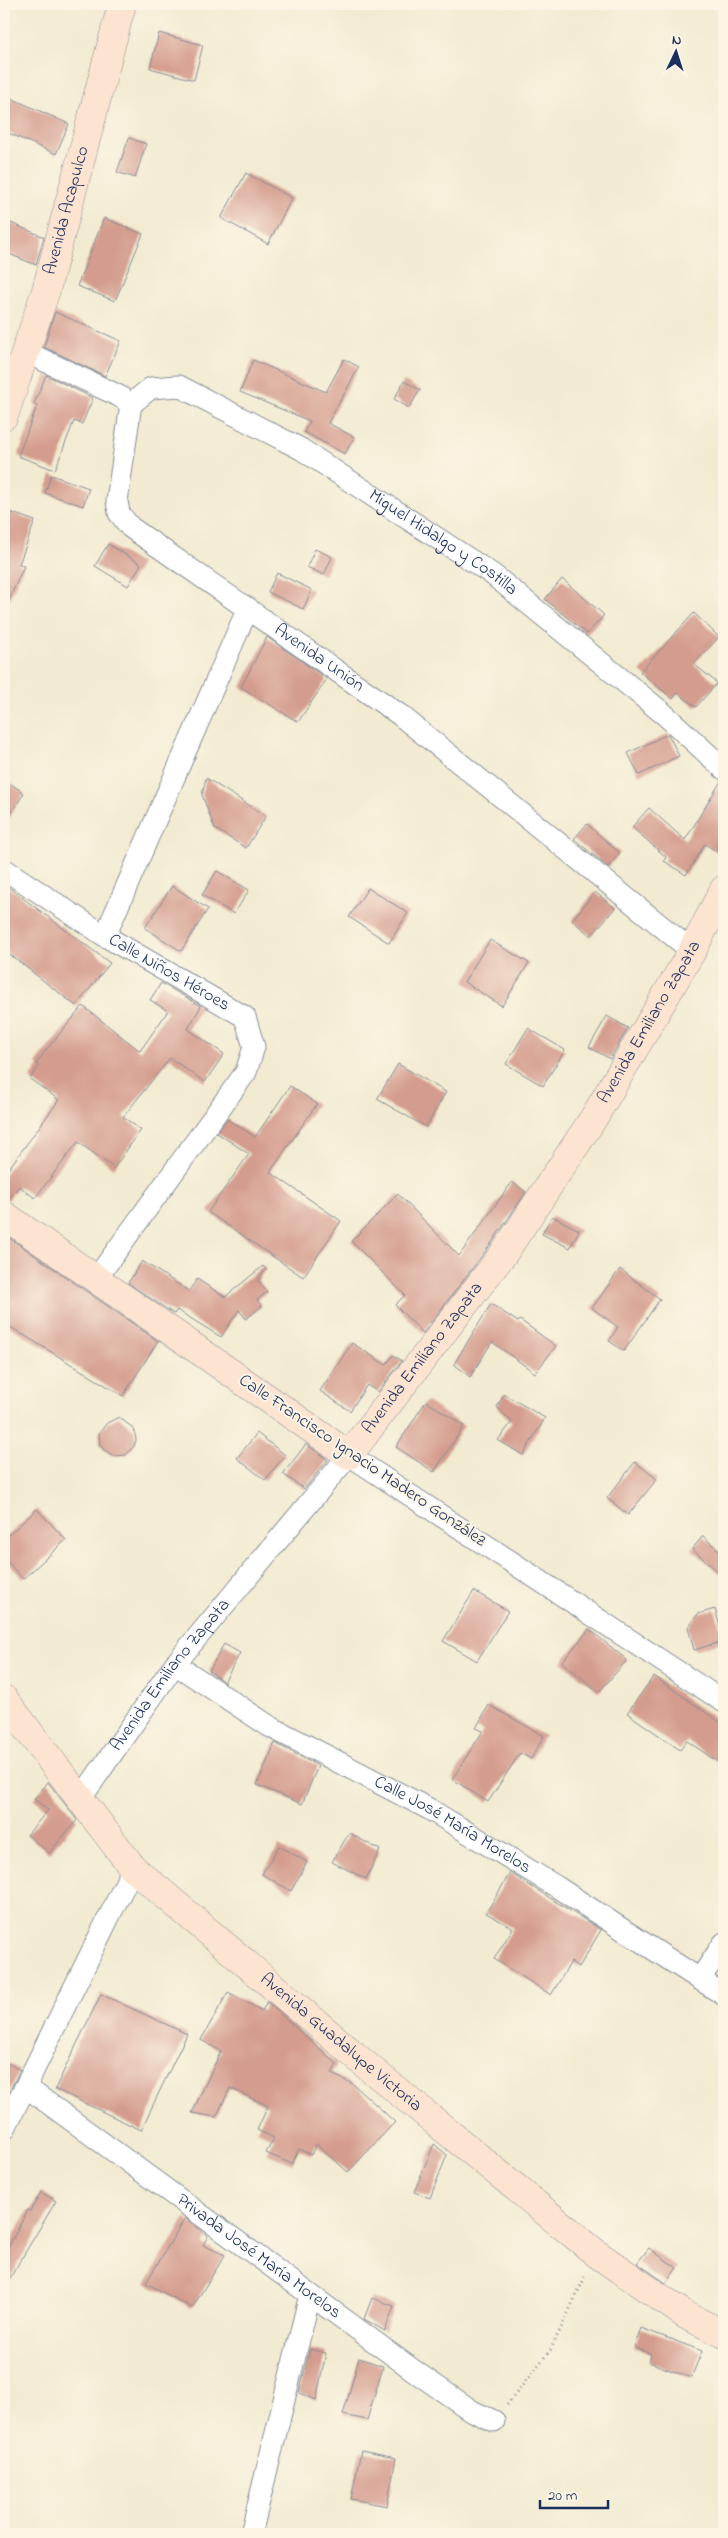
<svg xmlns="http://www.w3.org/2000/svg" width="728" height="2538" font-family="'Indie Flower',sans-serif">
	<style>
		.building { fill: #d49c8e }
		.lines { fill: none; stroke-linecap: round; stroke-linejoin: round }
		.street-casing { stroke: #868d98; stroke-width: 23 }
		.secondary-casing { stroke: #868d98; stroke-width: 29 }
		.path { stroke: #868d98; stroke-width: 3; stroke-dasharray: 1 4; stroke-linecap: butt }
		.street { stroke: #fff; stroke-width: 21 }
		.secondary { stroke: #fde4d1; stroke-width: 28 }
		.labels { text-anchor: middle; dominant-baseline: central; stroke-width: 4; stroke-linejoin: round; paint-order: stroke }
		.street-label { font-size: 18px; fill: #1b2f5e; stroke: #fcf5e5 }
	</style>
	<rect width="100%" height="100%" fill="#fcf5e5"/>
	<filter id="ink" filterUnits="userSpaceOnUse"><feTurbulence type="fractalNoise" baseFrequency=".02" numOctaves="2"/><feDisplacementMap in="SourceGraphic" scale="10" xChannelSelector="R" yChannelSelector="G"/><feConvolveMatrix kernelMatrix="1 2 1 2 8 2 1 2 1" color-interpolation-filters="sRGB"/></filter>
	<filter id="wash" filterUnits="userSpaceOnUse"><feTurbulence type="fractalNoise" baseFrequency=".0096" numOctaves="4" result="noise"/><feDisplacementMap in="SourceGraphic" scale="20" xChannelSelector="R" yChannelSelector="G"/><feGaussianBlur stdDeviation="1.12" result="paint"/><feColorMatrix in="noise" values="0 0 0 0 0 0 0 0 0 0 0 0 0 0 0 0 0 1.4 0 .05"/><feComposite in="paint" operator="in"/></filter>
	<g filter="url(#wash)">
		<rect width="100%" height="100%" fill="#f2ebd1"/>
		<g id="blocks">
			<!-- building -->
			<g class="building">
				<path d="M159 33 203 45 194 80 150 68Z"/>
				<path d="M4 95 69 124 56 154 4 131Z"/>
				<path d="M129 138 146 144 135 178 117 172Z"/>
				<path d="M246 173 292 198 268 244 221 218Z"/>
				<path d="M104 218 143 234 115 301 77 286Z"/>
				<path d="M4 220 44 237 36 265 4 252Z"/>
				<path d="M55 312 121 341 105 376 44 347Z"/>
				<path d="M344 359 359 367 328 423 354 437 345 454 304 432 310 421 240 392 253 360 326 392Z"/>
				<path d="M46 375 93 398 82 424 74 421 55 470 18 456 37 406 34 404Z"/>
				<path d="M404 381 420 390 409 408 394 399Z"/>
				<path d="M51 475 89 488 83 506 45 493Z"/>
				<path d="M4 510 35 521 19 564 24 566 4 611Z"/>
				<path d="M108 544 141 564 128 586 95 566Z"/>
				<path d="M315 549 332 557 324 575 307 567Z"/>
				<path d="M277 573 312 590 303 609 268 592Z"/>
				<path d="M562 579 604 615 587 634 545 599Z"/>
				<path d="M694 613 719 637 694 664 717 683 696 707 678 693 673 699 640 672Z"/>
				<path d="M267 637 327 679 298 722 241 687Z"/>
				<path d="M668 734 679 756 639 775 628 753Z"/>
				<path d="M206 778 266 816 246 848 215 829 202 795Z"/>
				<path d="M4 779 24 793 4 825Z"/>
				<path d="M721 781H724V856L705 844 686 875 664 861 666 857 632 827 649 808 685 840Z"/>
				<path d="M587 824 620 853 608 867 574 839Z"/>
				<path d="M217 871 249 890 234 914 202 895Z"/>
				<path d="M4 884 110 963 76 1006 4 950Z"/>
				<path d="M172 886 208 909 181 951 145 928Z"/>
				<path d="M368 888 408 913 389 943 349 917Z"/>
				<path d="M595 892 615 908 591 936 572 920Z"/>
				<path d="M490 940 529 963 502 1006 464 982Z"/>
				<path d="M161 983 201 1006 188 1029 224 1054 205 1082 170 1058 123 1117 141 1130 114 1168 78 1142 35 1198 19 1186 8 1200H4V1175L59 1100 30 1079 39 1066 36 1064 46 1050 83 1006 140 1051 168 1011 150 1000Z"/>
				<path d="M607 1016 628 1028 610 1059 589 1047Z"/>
				<path d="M528 1028 565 1050 543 1086 506 1064Z"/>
				<path d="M398 1064 446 1092 426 1127 377 1099Z"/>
				<path d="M290 1086 317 1104 270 1172 341 1221 303 1277 208 1212 249 1154 217 1133 227 1119 255 1137Z"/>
				<path d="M512 1182 526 1192 491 1244 423 1333 395 1305 405 1295 351 1241 398 1194 459 1256Z"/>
				<path d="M552 1216 579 1230 570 1248 542 1234Z"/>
				<path d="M4 1234 158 1341 123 1396 4 1323Z"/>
				<path d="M142 1261 189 1291 197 1279 225 1297 263 1266 266 1269 258 1280 267 1292 257 1300 262 1306 246 1319 239 1310 221 1337 177 1310 174 1314 128 1283Z"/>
				<path d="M620 1269 660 1299 624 1351 609 1341 618 1327 592 1308Z"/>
				<path d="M491 1304 518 1322 520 1320 556 1346 535 1373 492 1342 470 1377 454 1364Z"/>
				<path d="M352 1343 386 1365 393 1355 402 1361 378 1392 367 1385 350 1411 320 1391Z"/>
				<path d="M504 1394 545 1418 523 1455 498 1440 512 1422 497 1407Z"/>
				<path d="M426 1401 464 1426 434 1472 396 1447Z"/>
				<path d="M119 1417 134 1429 136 1440 134 1446 126 1455 114 1456 104 1450 100 1445 99 1433 107 1423Z"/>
				<path d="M257 1433 285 1455 265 1480 237 1458Z"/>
				<path d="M306 1444 328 1460 304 1489 283 1474Z"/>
				<path d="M635 1462 657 1479 628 1515 607 1498Z"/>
				<path d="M37 1509 66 1540 23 1579 4 1558V1539Z"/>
				<path d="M703 1536 724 1555V1577L692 1549Z"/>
				<path d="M474 1591 508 1611 477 1661 443 1641Z"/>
				<path d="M715 1609 724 1641 694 1650 688 1627 698 1614Z"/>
				<path d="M589 1629 627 1660 599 1692 562 1662Z"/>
				<path d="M224 1644 240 1653 224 1682 209 1671Z"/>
				<path d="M654 1676 724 1725V1766L687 1741 680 1750 627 1713Z"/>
				<path d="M489 1705 544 1736 531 1759 520 1753 488 1802 452 1779 483 1731 476 1728Z"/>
				<path d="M275 1743 318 1766 302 1804 257 1785Z"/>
				<path d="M48 1782 77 1820 49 1853 27 1835 48 1810 34 1799Z"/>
				<path d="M349 1833 380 1850 366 1879 332 1862Z"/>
				<path d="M279 1846 307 1862 291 1891 262 1874Z"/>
				<path d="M510 1873 601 1930 579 1967 571 1962 551 1995 494 1959 513 1928 486 1913Z"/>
				<path d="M228 1992 262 2011 267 2002 337 2064 332 2074 353 2084 395 2122 348 2172 316 2144 311 2155 299 2149 292 2164 266 2153 274 2138 257 2130 268 2106 230 2088 216 2117 192 2113 221 2051 201 2040Z"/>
				<path d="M101 1994 187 2034 141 2130 55 2089Z"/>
				<path d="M4 2061 20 2070 4 2102Z"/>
				<path d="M434 2144 447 2155 430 2198 414 2192Z"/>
				<path d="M41 2192 56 2201 4 2288V2255L28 2210 30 2211Z"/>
				<path d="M185 2218 208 2236 203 2245 225 2255 192 2308 146 2283Z"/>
				<path d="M649 2248 677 2268 666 2283 637 2263Z"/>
				<path d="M372 2298 394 2306 385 2331 364 2319Z"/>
				<path d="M641 2328 702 2351 691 2378 649 2362 651 2354 634 2347Z"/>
				<path d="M310 2349 326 2353 316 2400 299 2393Z"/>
				<path d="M359 2358 383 2366 367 2420 343 2415Z"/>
				<path d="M361 2451 396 2458 387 2506 351 2499Z"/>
			</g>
		</g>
	</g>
	<g filter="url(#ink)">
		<use href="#blocks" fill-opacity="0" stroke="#868d98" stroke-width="1"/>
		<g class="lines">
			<!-- street casing -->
			<g class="street-casing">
				<g id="street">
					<path d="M26 352 119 396 131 404"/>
					<path id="s1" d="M131 404 117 501 119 513 130 527 400 715 692 951"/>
					<path id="s2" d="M131 404 151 388 179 386 301 449 492 574 664 714 724 769"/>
					<path id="s3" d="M4 869 105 936 245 1017 254 1047 246 1072 96 1279"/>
					<path d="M105 936 248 608"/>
					<path id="s4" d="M175 1664 269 1726 429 1809 557 1887 724 1995"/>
					<path id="s5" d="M81 1798 175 1664 349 1455 724 1702"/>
					<path d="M700 1979 724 1943"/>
					<path id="s6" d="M26 2087 420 2375 472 2411 494 2421"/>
					<path d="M4 2130 133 1868"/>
					<path d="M251 2534 310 2295"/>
				</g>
			</g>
			<!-- secondary casing -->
			<g class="secondary-casing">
				<g id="secondary">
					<path id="s7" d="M4 416 46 290 122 4"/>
					<path id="s8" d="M4 1215 349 1455 504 1253 593 1119 692 951 724 889"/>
					<path id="s9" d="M4 1699 133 1868 372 2070 597 2254 687 2316 724 2334"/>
				</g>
			</g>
			<!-- path -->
			<path class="path" d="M507 2405 551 2349 585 2277"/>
			<!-- street -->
			<use href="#street" class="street"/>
			<!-- secondary -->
			<use href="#secondary" class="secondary"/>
		</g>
	</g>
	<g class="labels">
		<!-- street labels -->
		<g class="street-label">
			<text stroke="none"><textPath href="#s7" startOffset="215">Avenida Acapulco</textPath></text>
			<text stroke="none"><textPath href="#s2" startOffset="361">Miguel Hidalgo y Costilla</textPath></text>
			<text stroke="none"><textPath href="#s1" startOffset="358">Avenida Unión</textPath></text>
			<text stroke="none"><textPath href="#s3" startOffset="195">Calle Niños Héroes</textPath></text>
			<text stroke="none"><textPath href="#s8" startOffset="948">Avenida Emiliano Zapata</textPath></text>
			<text stroke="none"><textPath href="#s8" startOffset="542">Avenida Emiliano Zapata</textPath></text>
			<text transform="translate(362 1461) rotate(34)">Calle Francisco Ignacio Madero González</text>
			<text stroke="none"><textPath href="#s5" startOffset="152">Avenida Emiliano Zapata</textPath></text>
			<text stroke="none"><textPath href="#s4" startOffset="321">Calle José María Morelos</textPath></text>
			<text stroke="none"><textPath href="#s9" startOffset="484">Avenida Guadalupe Victoria</textPath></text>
			<text stroke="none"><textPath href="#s6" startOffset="288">Privada José María Morelos</textPath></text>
		</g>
	</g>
	<!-- margin -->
	<rect width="728" height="2538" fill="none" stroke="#fcf5e5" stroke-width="20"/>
	<!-- north arrow -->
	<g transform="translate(676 52) rotate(4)" stroke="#fcf5e5" stroke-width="4" paint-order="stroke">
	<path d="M0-4L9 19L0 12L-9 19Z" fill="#1b2f5e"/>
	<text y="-8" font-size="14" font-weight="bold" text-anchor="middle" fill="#1b2f5e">N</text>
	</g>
	<!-- scale -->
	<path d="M540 2500v8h68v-8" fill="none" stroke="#1b2f5e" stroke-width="2.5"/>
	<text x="548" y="2500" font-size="15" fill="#1b2f5e" stroke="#fcf5e5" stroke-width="4" paint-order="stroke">20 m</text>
</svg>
